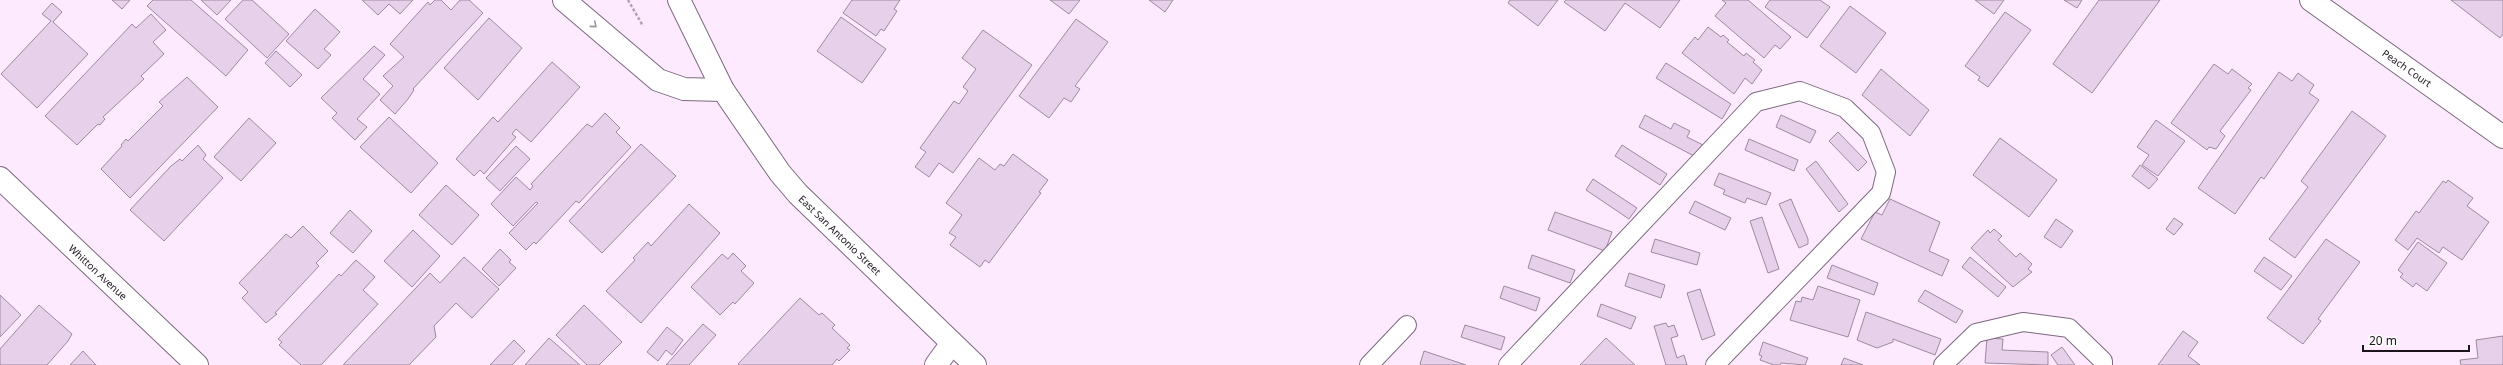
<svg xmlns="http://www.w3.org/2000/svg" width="2503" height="365" font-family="'Noto Sans',sans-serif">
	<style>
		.building { fill: #e7d0e9; stroke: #9e89a1 }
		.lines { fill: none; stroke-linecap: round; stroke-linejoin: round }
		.service-casing { stroke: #7d687f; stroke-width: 20 }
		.minor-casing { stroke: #7d687f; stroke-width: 24 }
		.tertiary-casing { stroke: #7d687f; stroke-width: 24 }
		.path { stroke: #b2a3b4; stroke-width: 2.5; stroke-dasharray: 3 2; stroke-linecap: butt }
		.service { stroke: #fff; stroke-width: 18 }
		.minor { stroke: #fff; stroke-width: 22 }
		.tertiary { stroke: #fff; stroke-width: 22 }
		.oneway { stroke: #999599 }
		.labels { text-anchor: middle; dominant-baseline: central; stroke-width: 3.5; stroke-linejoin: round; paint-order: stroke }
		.street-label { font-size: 10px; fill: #1c141d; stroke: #fefefe }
	</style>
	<rect width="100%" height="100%" fill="#fdeaff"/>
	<!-- building -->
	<g class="building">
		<path d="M112 0H130L122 9Z"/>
		<path d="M153 0H191L248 50 226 76 147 6Z"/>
		<path d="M201 0H231L217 15Z"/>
		<path d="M243 0H252L289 34 267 58 225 19Z"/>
		<path d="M362 0H413L400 14 389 4 378 15Z"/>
		<path d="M435 0H441L451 10 460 0H469L483 13 413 89 414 90 408 99 395 114 380 100 393 86 383 76 404 57 390 44 428 2 430 5Z"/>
		<path d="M852 0H900L894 9 897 11 884 31 881 29 876 36 843 13Z"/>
		<path d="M1050 0H1080L1069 14Z"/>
		<path d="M1149 0H1173L1165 12Z"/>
		<path d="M1510 0H1558L1538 26 1508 3Z"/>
		<path d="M1566 0H1680L1660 28 1625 3 1605 31 1564 2Z"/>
		<path d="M1722 0H1748L1791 37 1780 49 1775 45 1764 58 1715 16 1726 3Z"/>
		<path d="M1770 0H1820L1830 7 1807 38 1765 7Z"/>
		<path d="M1975 0H2004L1994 14Z"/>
		<path d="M2064 0H2082L2077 8Z"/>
		<path d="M2099 0H2160L2092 93 2053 64Z"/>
		<path d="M2451 0H2503V34L2500 38Z"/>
		<path d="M52 3 62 12 53 22 88 54 37 108 1 74 51 21 42 14Z"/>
		<path d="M1850 6 1886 33 1856 73 1820 46Z"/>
		<path d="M315 9 340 32 324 49 331 55 318 69 286 41Z"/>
		<path d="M2005 12 2031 30 1988 87 1978 80 1980 77 1965 66Z"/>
		<path d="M151 14 166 30 153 42 164 54 141 76 144 79 103 117 105 119 100 125 98 124 77 145 45 116 132 24 136 28Z"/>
		<path d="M841 17 886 49 862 83 817 51Z"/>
		<path d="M489 18 522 48 478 100 444 68Z"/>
		<path d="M1076 19 1108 42 1075 86 1080 89 1071 102 1064 98 1049 118 1019 96Z"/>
		<path d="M1708 27 1721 37 1723 35 1729 40 1727 42 1744 56 1746 53 1755 60 1753 62 1762 70 1752 84 1745 78 1734 94 1682 53 1695 37 1698 40Z"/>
		<path d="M983 30 1032 65 953 173 939 163 929 177 915 167 926 152 920 148 954 101 959 104 968 91 963 87 976 69 962 58Z"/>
		<path d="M374 46 385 55 363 79 380 94 357 119 367 127 355 140 332 118 337 113 321 98Z"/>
		<path d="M276 51 302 75 290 87 265 63Z"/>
		<path d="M552 62 580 87 531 142 516 129 512 134 516 137 484 174 480 170 474 176 456 159 493 117 498 122Z"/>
		<path d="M1666 63 1731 104 1722 119 1656 78Z"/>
		<path d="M2214 64 2228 74 2232 69 2252 84 2248 88 2251 90 2220 131 2225 136 2216 149 2209 147 2207 150 2171 123Z"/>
		<path d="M1881 69 1929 110 1910 136 1862 95Z"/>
		<path d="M2279 72 2292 81 2298 73 2314 85 2309 93 2319 100 2264 179 2261 177 2235 214 2198 188Z"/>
		<path d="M187 77 218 107 130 198 101 169 122 146 121 145 126 139 128 141 163 106 159 102Z"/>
		<path d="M2352 111 2386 136 2295 258 2269 239 2308 187 2301 181Z"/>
		<path d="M605 113 620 128 616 132 631 147 579 203 576 201 536 244 534 242 526 250 509 233 538 203 536 202 513 226 491 204 516 177 530 190 533 186 531 184 587 124 592 127Z"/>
		<path d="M1645 115 1671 129 1674 123 1690 131 1687 137 1703 145 1696 157 1639 127Z"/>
		<path d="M1781 115 1816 131 1810 143 1776 127Z"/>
		<path d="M389 117 438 163 411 193 360 147Z"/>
		<path d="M249 118 276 143 241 181 214 157Z"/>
		<path d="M2156 120 2185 141 2158 176 2142 165 2149 155 2137 147Z"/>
		<path d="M1838 132 1867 162 1858 171 1829 141Z"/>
		<path d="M2000 138 2057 180 2029 217 1973 175Z"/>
		<path d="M1749 139 1798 160 1794 171 1745 150Z"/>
		<path d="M641 144 676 176 602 253 569 221Z"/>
		<path d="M198 145 206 155 203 159 223 178 164 241 130 210 171 166 180 159 182 161Z"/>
		<path d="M1622 145 1667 174 1660 185 1615 156Z"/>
		<path d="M516 146 530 159 500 191 486 178Z"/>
		<path d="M1013 154 1048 180 1039 192 1041 193 989 263 985 260 980 267 950 245 956 237 949 233 962 215 946 203 979 158 995 170 1000 164 1004 166Z"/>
		<path d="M1816 161 1848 204 1839 212 1806 169Z"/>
		<path d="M2140 165 2158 179 2149 189 2132 176Z"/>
		<path d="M1719 173 1771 193 1766 205 1747 198 1745 203 1723 194 1725 190 1714 185Z"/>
		<path d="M1593 179 1637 208 1629 219 1586 190Z"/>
		<path d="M2448 180 2473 198 2467 206 2489 222 2462 260 2443 247 2439 253 2417 238 2408 250 2395 240 2416 211 2419 213 2443 181 2446 183Z"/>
		<path d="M446 185 479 215 452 245 419 215Z"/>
		<path d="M1791 199 1808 239V244L1799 248 1779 204Z"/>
		<path d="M1890 199 1940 222 1929 251 1949 260 1942 276 1861 239 1875 212 1882 215Z"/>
		<path d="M1695 201 1731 218 1725 230 1689 213Z"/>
		<path d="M689 204 720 233 641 323 606 291 635 260 633 258 648 242 651 246Z"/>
		<path d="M350 210 372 231 353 253 330 233Z"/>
		<path d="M1555 212 1612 232 1605 251 1548 230Z"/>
		<path d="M1762 217 1779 269 1768 273 1750 221Z"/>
		<path d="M2174 218 2183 224 2174 235 2166 229Z"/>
		<path d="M2056 219 2073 231 2061 248 2044 237Z"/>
		<path d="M303 226 328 251 316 263 319 266 275 313 277 314 266 323 242 298 248 292 239 283 286 234 291 238Z"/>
		<path d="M1994 229 2002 236 1998 240 2016 257 2020 253 2032 264 2028 269 2032 272 2013 287 1971 248 1988 230 1990 233Z"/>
		<path d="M413 230 440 256 412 287 384 261Z"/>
		<path d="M1655 239 1700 253 1697 265 1651 252Z"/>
		<path d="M2326 239 2360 262 2318 319 2321 321 2303 344 2267 318Z"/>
		<path d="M2418 242 2447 263 2427 291 2416 283 2413 287 2400 277 2403 274 2398 270Z"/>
		<path d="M500 249 511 260 509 262 516 268 499 286 482 269Z"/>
		<path d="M733 253 746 266 741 271 754 283 735 304 733 302 720 315 691 287 722 254 728 259Z"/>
		<path d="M1532 255 1575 270 1570 283 1528 268Z"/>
		<path d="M464 257 499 289 472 318 456 303 434 326 436 337 409 365H343L430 273 440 283Z"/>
		<path d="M1970 257 2006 287 1998 297 1962 267Z"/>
		<path d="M2264 257 2292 276 2281 290 2254 271Z"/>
		<path d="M356 260 375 277 363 290 378 304 321 365H301L279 345 282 342 278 339 339 274 341 276Z"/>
		<path d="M1832 265 1878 283 1874 295 1827 278Z"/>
		<path d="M1629 273 1665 285 1661 298 1625 286Z"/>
		<path d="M1504 286 1540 298 1536 311 1500 298Z"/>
		<path d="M1818 286 1860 300 1848 337 1790 320 1796 301 1801 302 1802 297 1813 300Z"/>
		<path d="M1700 289 1715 335 1702 340 1687 293Z"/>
		<path d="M1925 290 1963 311 1956 323 1918 301Z"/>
		<path d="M0 295 21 315 0 337Z"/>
		<path d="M800 298 819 315 822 313 835 325 832 328 850 345 847 348 850 350 839 361 837 359 832 365H739L738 364Z"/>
		<path d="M1601 304 1636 317 1631 329 1597 316Z"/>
		<path d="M39 305 72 334 68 341 47 365H0V349Z"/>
		<path d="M584 305 622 342 599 365H587L556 335Z"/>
		<path d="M1866 312 1941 339 1935 355 1893 339V342L1877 348 1857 340Z"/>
		<path d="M1666 323 1668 327 1674 325 1678 336 1671 338 1677 358 1684 355 1687 365H1666L1654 326Z"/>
		<path d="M703 324 716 335 689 365H666Z"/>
		<path d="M1465 325 1505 337 1501 350 1461 337Z"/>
		<path d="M667 327 683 340 672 355 666 350 658 361 647 352Z"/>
		<path d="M2183 331 2198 342 2188 356 2200 365H2158Z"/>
		<path d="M2503 336V365H2461L2460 360 2478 358 2476 340Z"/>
		<path d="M549 338 580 365H525Z"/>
		<path d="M1606 338 1635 365H1580Z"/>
		<path d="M1987 338 2003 339 2002 350 2048 352V365L1985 363Z"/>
		<path d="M514 340 525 351 512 365H490Z"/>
		<path d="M1763 342 1808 358 1805 365 1781 363 1780 365H1774L1760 360 1762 356 1759 355Z"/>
		<path d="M2062 347 2075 365H2058L2051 355Z"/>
		<path d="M83 351 96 365H70Z"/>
		<path d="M1424 351 1466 365H1422L1420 364Z"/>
		<path d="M1844 358 1863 365H1841Z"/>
	</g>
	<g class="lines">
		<!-- service casing -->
		<g class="service-casing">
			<g id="service">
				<path d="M1369 365 1407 325"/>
				<path d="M1508 365 1756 102 1800 91 1845 108 1871 133 1886 172 1881 193 1715 365"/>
				<path d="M1943 365 1976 333 2023 322 2069 328 2103 361V365"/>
			</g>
		</g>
		<!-- minor casing -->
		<g class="minor-casing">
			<g id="minor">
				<path d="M564 0 658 80 684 89 723 90"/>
				<path d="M2311 0 2503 137"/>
				<path d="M0 178 197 365"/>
			</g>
		</g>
		<!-- tertiary casing -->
		<g class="tertiary-casing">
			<g id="tertiary">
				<path d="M679 0 723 90 780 173 798 194 975 365"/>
				<path d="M936 365 952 343"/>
			</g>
		</g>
		<!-- path -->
		<path class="path" d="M628 0 643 26"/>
		<!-- service -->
		<use href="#service" class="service"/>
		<!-- minor -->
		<use href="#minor" class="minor"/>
		<!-- tertiary -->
		<use href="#tertiary" class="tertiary"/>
	</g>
	<!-- one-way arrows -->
	<defs><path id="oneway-chevron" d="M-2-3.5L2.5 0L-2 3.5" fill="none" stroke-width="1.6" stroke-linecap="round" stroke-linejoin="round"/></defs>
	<use class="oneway" href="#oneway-chevron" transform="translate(594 25) rotate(41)"/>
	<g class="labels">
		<!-- street labels -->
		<g class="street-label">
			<text transform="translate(2407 68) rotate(35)">Peach Court</text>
			<text transform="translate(840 235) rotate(44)">East San Antonio Street</text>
			<text transform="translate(98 272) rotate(43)">Whitton Avenue</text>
		</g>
	</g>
	<!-- scale -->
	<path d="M2363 345v6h106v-6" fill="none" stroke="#1c141d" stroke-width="2"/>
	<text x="2369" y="345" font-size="12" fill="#1c141d" stroke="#fefefe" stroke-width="3" paint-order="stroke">20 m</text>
</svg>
